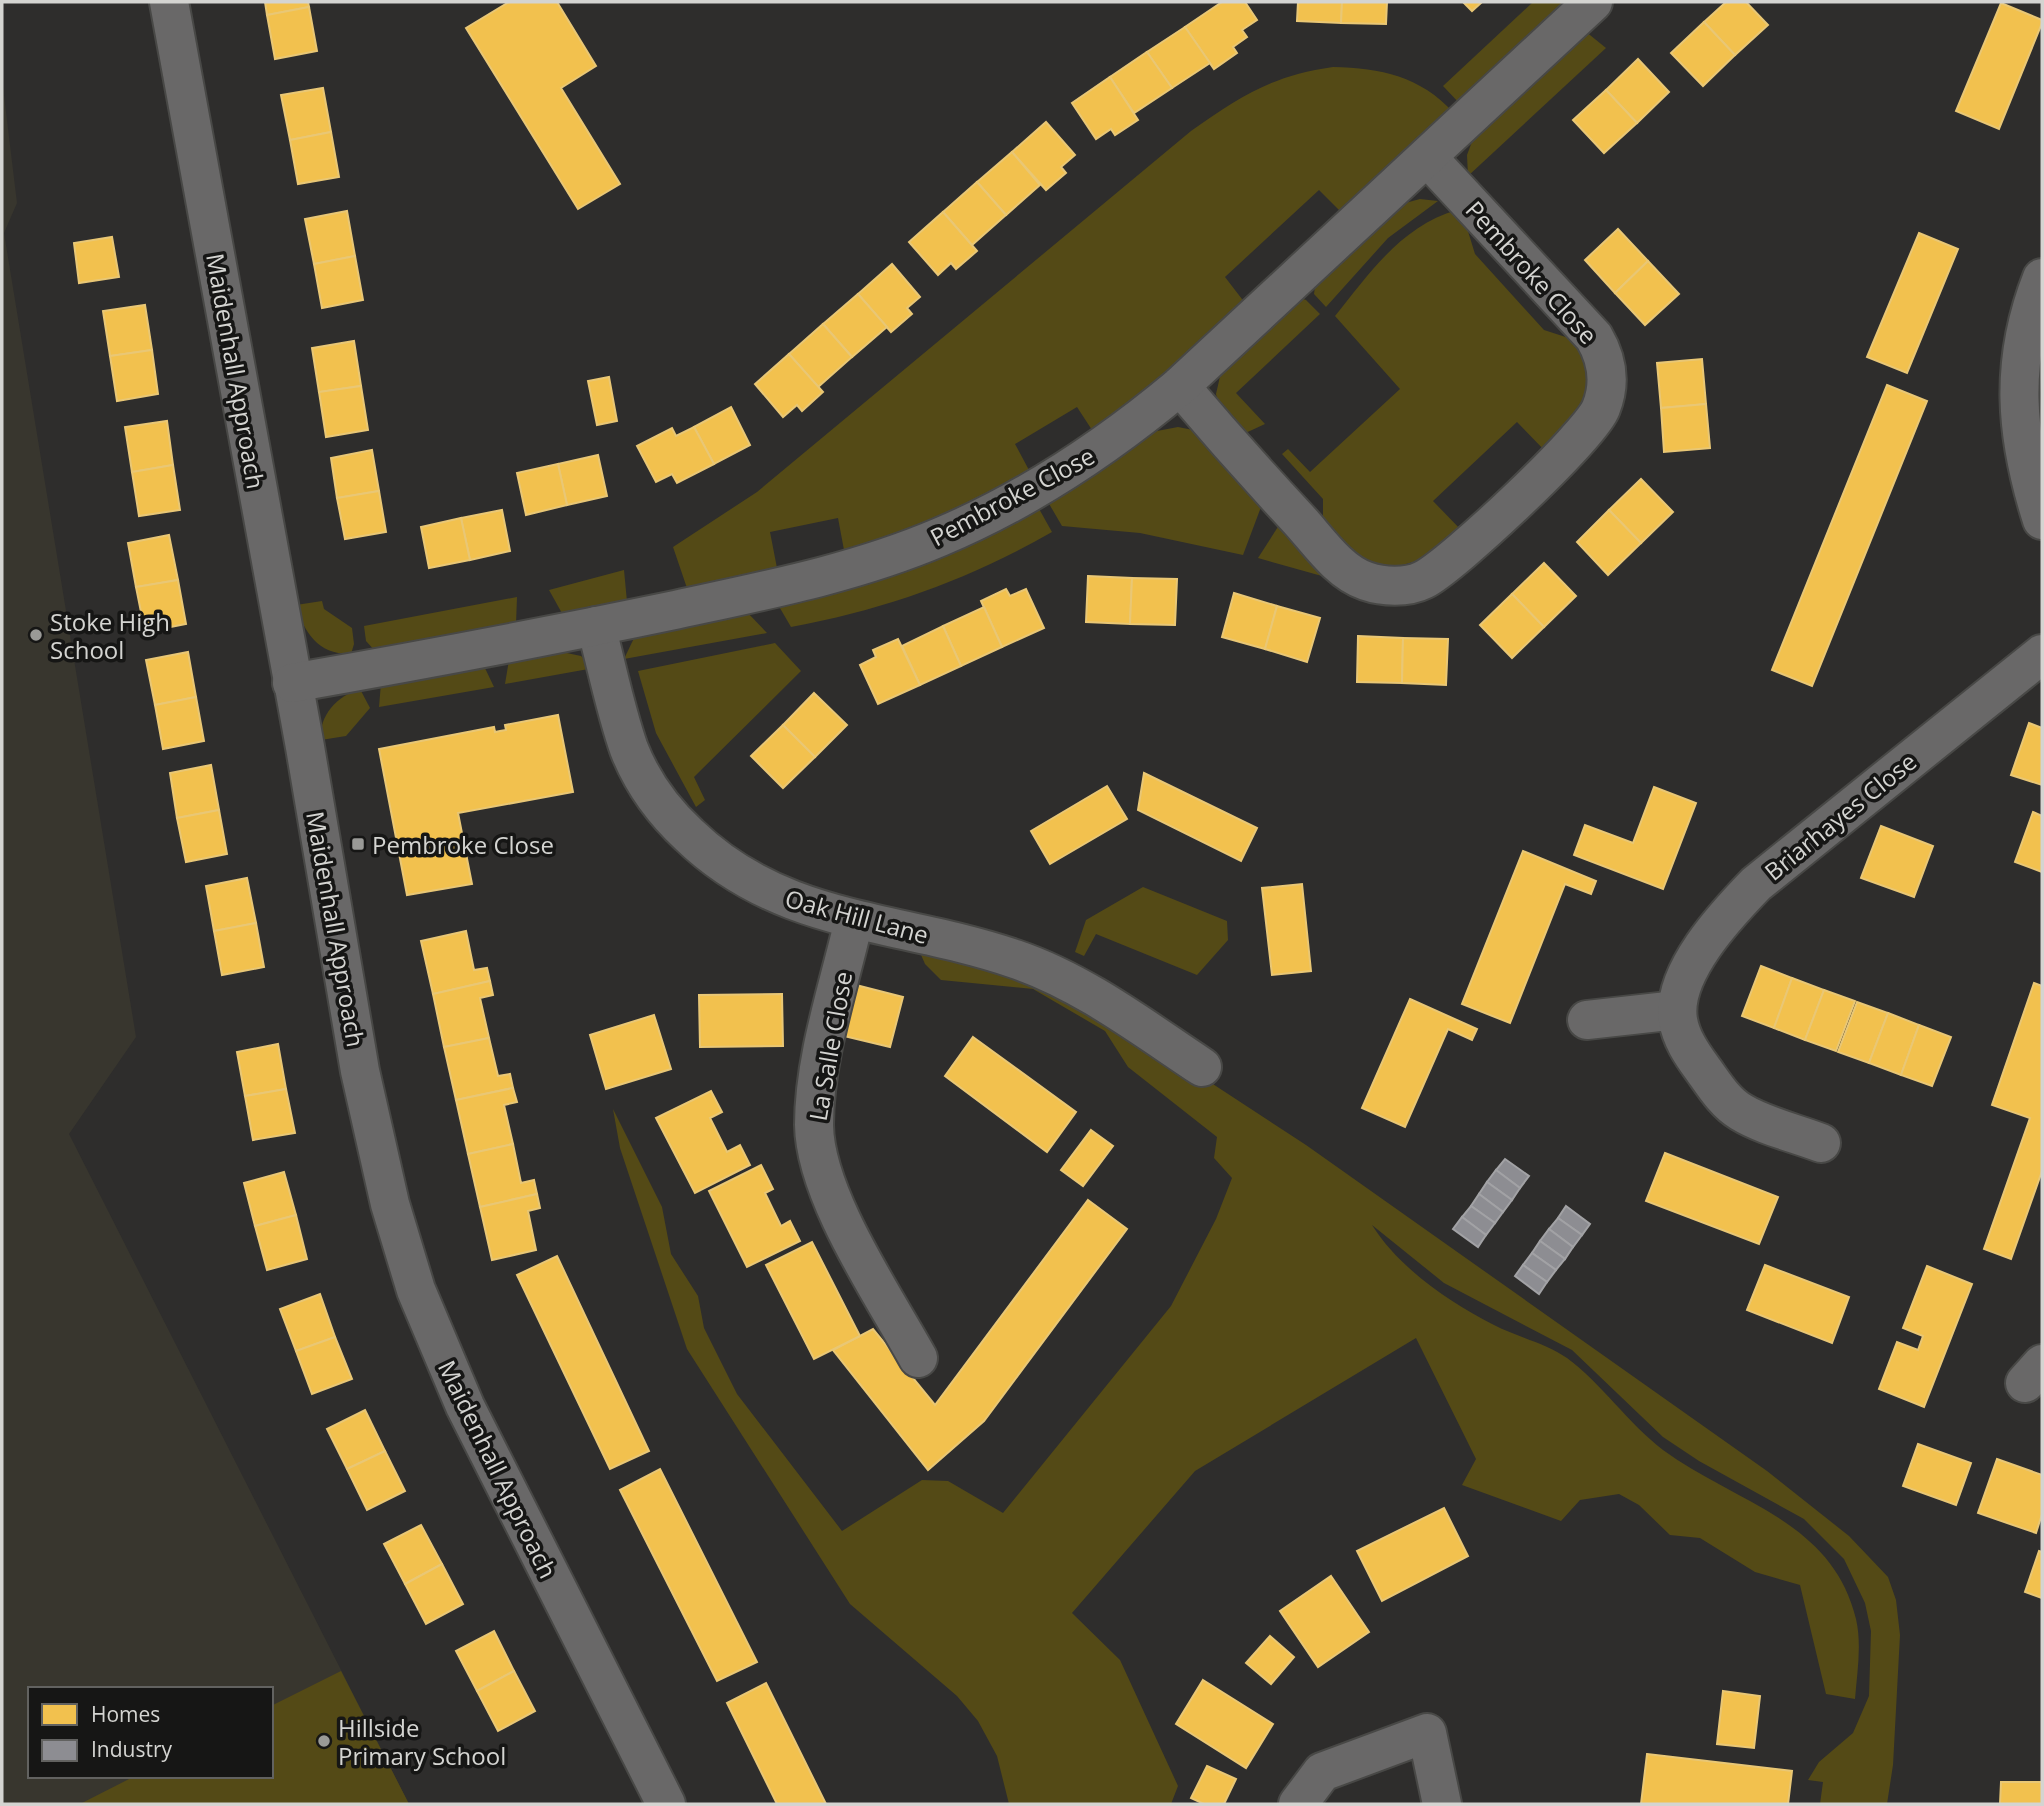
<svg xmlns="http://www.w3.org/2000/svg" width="2044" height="1806" font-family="'Open Sans',sans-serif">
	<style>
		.built { fill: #38362e; fill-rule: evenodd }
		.green { fill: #544a16 }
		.homes { fill: #f2c14e; stroke: #e9c775; stroke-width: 2 }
		.industry { fill: #8d8d92; stroke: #a2a2a5; stroke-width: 2 }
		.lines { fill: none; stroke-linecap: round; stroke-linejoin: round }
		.minor-casing { stroke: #484846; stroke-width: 42 }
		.minor { stroke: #696868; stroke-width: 38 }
		.poi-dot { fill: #9a9a97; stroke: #161615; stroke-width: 2.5 }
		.labels { text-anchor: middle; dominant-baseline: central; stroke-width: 7; stroke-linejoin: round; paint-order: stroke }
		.street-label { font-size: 24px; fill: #d4d4d1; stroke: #161615 }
		.poi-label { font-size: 24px; fill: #d4d4d1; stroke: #161615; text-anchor: start }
	</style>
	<rect width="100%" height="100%" fill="#2e2d2c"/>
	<!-- built -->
	<path class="built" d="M2 79 17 203 4 233 136 1037 69 1134 409 1804H2ZM30 1689H271V1776H30Z"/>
	<!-- green -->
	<g class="green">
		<path d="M1533 2H1566L1462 106 1443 86Z"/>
		<path d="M1585 31 1606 48 1468 176 1467 155 1473 139Z"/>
		<path d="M1333 67C1381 68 1420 76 1454 113L1342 213 1319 190 1225 277 1245 303 1153 390 1092 430 1077 407 1015 444 1030 472 901 538 844 550 838 518 770 532 777 568 688 591 673 547 757 492 1191 131C1241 96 1271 76 1333 67Z"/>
		<path d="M1420 199 1438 201 1388 238 1326 307 1314 294 1316 280 1398 205Z"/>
		<path d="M1457 210 1463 215 1475 254 1544 330 1578 341C1600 394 1578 411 1547 453L1517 422 1433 501 1464 533C1434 554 1394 581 1357 557 1345 549 1334 538 1323 529V499L1282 454 1288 449 1310 472 1400 389 1335 316C1369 274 1401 226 1457 210Z"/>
		<path d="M1298 297 1306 300 1320 314 1236 393 1265 424 1239 436 1220 411 1216 394 1221 372Z"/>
		<path d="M1178 427 1193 430 1264 499 1243 555 1140 533 1062 526 1048 502 1141 440 1157 431Z"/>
		<path d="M1038 507 1052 532C968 580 886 609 791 627L777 603Z"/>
		<path d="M1283 519 1329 578 1258 558Z"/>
		<path d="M624 570 627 602 563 615 549 590Z"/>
		<path d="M517 597 516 624 375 651 366 641 364 626Z"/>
		<path d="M322 601 324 609 352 628 354 644 351 654C319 655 304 633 296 605Z"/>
		<path d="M744 609 767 633 624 659 635 636Z"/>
		<path d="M775 643 801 671 694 777 705 800 696 807 656 733 638 671Z"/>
		<path d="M562 652 581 656 594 668 505 684 509 660Z"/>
		<path d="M483 664 494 687 379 707 381 683Z"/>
		<path d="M360 689 370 708 346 736 321 740C318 716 338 695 360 689Z"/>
		<path d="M1143 887 1227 921 1228 940 1197 975 1096 934 1084 956 1075 952 1086 920Z"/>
		<path d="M915 941 1080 997 1306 1145 1767 1471 1849 1536 1888 1577 1896 1600 1900 1635 1893 1765 1887 1804H1820L1823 1782 1808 1780 1819 1762 1853 1733 1869 1696 1871 1631 1865 1603 1844 1559 1804 1519 1699 1461 1663 1437 1572 1350 1444 1283 1372 1225C1399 1268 1449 1302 1494 1325 1517 1337 1546 1343 1567 1358 1602 1384 1628 1423 1663 1450 1735 1503 1832 1520 1856 1619 1862 1645 1857 1673 1855 1699L1826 1694 1800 1585 1755 1572 1700 1538 1670 1535 1639 1505 1619 1494 1580 1500 1561 1521 1462 1485 1476 1459 1416 1338 1195 1471 1072 1613 1120 1660 1178 1786 1171 1804H1009L997 1756 978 1721 957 1696 850 1604 687 1349 620 1148 613 1109 662 1207 671 1254 698 1296 704 1328 737 1394 842 1531 922 1480 948 1481 1003 1513 1171 1306 1216 1219 1232 1178 1214 1158 1217 1137 1128 1067 1105 1031 1033 989 941 980 925 964Z"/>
		<path d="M341 1671 409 1804H80L135 1776H271V1706Z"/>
	</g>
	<!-- homes -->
	<g class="homes">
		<path d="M265 2H308L309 7 267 15Z"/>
		<path d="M509 2H557L596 66 561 88 620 184 578 209 466 28Z"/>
		<path d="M1222 2H1245L1257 20 1242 30 1247 37 1233 47 1237 53 1214 69 1185 27Z"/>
		<path d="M1298 2H1342L1341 23 1297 21Z"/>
		<path d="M1342 2H1387L1386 24 1341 23Z"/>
		<path d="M1463 2H1482L1472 11Z"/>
		<path d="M1726 2H1746L1768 25 1735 55 1704 22Z"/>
		<path d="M2001 3 2042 20V23L1999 129 1956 111Z"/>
		<path d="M309 7 317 51 275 59 267 15Z"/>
		<path d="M1704 22 1735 55 1703 86 1671 53Z"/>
		<path d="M1185 27 1210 63 1172 88 1147 52Z"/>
		<path d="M1147 52 1172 88 1134 113 1110 77Z"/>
		<path d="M1638 59 1669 92 1637 123 1606 90Z"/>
		<path d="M1110 77 1138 120 1115 135 1111 129 1096 139 1072 103Z"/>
		<path d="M323 88 331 132 290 140 281 95Z"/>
		<path d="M1606 90 1637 123 1604 153 1573 120Z"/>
		<path d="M1046 122 1075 155 1061 167 1066 173 1046 190 1012 152Z"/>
		<path d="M331 132 339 177 298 184 290 140Z"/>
		<path d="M1012 152 1040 185 1006 215 977 182Z"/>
		<path d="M977 182 1006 215 972 245 943 212Z"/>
		<path d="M347 211 355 256 314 264 305 219Z"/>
		<path d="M943 212 977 251 956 269 951 263 938 275 909 242Z"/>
		<path d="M1618 229 1648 261 1615 293 1585 260Z"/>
		<path d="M1919 233 1958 249 1907 373 1867 357Z"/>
		<path d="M112 237 119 277 79 283 74 243Z"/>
		<path d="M355 256 363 300 322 308 314 264Z"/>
		<path d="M1648 261 1679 294 1645 325 1615 293Z"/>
		<path d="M892 264 920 297 907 308 912 314 891 332 858 294Z"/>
		<path d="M858 294 887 327 852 357 823 324Z"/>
		<path d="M145 305 152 350 110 356 103 311Z"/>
		<path d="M823 324 852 357 818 387 789 354Z"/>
		<path d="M354 341 361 386 319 392 312 348Z"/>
		<path d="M152 350 158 394 117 401 110 356Z"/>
		<path d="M789 354 823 392 802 411 797 405 783 417 755 384Z"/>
		<path d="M1702 359 1706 404 1661 408 1657 363Z"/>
		<path d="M609 377 617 421 597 425 588 381Z"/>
		<path d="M1887 385 1927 401 1812 686 1772 670Z"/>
		<path d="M361 386 368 430 326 437 319 392Z"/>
		<path d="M1706 404 1710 448 1664 452 1661 408Z"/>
		<path d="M731 407 750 445 714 464 694 427Z"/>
		<path d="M167 421 173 465 132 472 125 427Z"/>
		<path d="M694 427 714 464 677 483 672 474 656 482 637 446 672 428 676 436Z"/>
		<path d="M372 450 379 491 337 498 331 458Z"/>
		<path d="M598 455 607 496 567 505 558 464Z"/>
		<path d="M558 464 567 505 526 515 517 473Z"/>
		<path d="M173 465 180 510 139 516 132 472Z"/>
		<path d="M1641 479 1673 512 1641 543 1609 510Z"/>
		<path d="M379 491 386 532 345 539 337 498Z"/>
		<path d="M502 510 510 551 470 560 461 518Z"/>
		<path d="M1609 510 1641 543 1608 575 1577 542Z"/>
		<path d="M461 518 470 560 429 568 421 527Z"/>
		<path d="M169 535 178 580 136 587 128 543Z"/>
		<path d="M1544 563 1576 596 1544 627 1512 594Z"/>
		<path d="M1088 576 1132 578 1130 624 1086 622Z"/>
		<path d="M1132 578 1177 579 1175 625 1130 624Z"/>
		<path d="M178 580 186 624 145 632 136 587Z"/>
		<path d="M1006 589 1010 596 1026 589 1044 628 1002 647 981 601Z"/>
		<path d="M1234 593 1277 606 1265 649 1222 637Z"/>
		<path d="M1512 594 1544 627 1512 658 1480 625Z"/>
		<path d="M1277 606 1320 618 1307 662 1265 649Z"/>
		<path d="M984 607 1002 647 961 666 943 626Z"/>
		<path d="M943 626 961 666 920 685 902 646Z"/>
		<path d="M1358 636 1403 638 1402 683 1357 682Z"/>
		<path d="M1403 638 1448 639 1446 685 1402 683Z"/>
		<path d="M898 639 920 685 878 704 860 665 876 657 873 650Z"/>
		<path d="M188 652 196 697 155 705 146 660Z"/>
		<path d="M814 693 847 725 815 757 783 725Z"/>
		<path d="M196 697 204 741 163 749 155 705Z"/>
		<path d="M558 715 573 792 458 813 472 884 407 895 379 749 494 727 495 732 500 731 506 730 505 725Z"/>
		<path d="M2029 723 2042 728V785L2011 775Z"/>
		<path d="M783 725 815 757 783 788 751 756Z"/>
		<path d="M211 765 219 810 177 818 170 773Z"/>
		<path d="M1144 773 1257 828 1241 861 1138 810Z"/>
		<path d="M1107 786 1127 819 1050 864 1031 831Z"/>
		<path d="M1654 787 1696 803 1663 889 1574 855 1585 825 1633 843Z"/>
		<path d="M219 810 227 854 186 862 177 818Z"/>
		<path d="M2033 812 2042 816V872L2015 862Z"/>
		<path d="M1881 826 1933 846 1914 897 1861 878Z"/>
		<path d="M1523 851 1596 881 1591 894 1565 884 1510 1023 1462 1004Z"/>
		<path d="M247 878 256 923 214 931 206 886Z"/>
		<path d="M1302 884 1311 971 1272 975 1262 888Z"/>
		<path d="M256 923 264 967 222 975 214 931Z"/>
		<path d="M466 931 474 970 487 968 490 981 433 994 421 941Z"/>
		<path d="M1761 966 1792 978 1774 1028 1742 1016Z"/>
		<path d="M1792 978 1824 990 1805 1040 1774 1028Z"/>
		<path d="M490 981 493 995 480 998 489 1038 444 1047 433 994Z"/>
		<path d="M2034 983 2042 986V1171L2011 1259 1984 1249 2030 1118 1992 1105Z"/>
		<path d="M856 985 903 997 890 1047 844 1036Z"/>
		<path d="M1824 990 1855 1001 1836 1051 1805 1040Z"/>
		<path d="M782 994 783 1046 700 1047 699 995Z"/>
		<path d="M1410 999 1477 1029 1472 1040 1448 1029 1405 1127 1362 1108Z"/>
		<path d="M1857 1002 1888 1013 1869 1063 1838 1052Z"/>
		<path d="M1888 1013 1919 1025 1901 1075 1869 1063Z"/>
		<path d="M654 1015 671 1069 606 1089 590 1035Z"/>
		<path d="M1919 1025 1951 1037 1932 1086 1901 1075Z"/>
		<path d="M973 1037 1076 1112 1047 1152 945 1076Z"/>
		<path d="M489 1038 498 1076 510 1074 513 1088 456 1100 444 1047Z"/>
		<path d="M278 1044 286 1089 245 1096 237 1052Z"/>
		<path d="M513 1088 517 1102 504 1105 513 1144 468 1154 456 1100Z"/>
		<path d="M286 1089 295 1133 253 1140 245 1096Z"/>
		<path d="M711 1091 722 1112 710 1118 727 1152 740 1145 750 1165 695 1193 656 1118Z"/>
		<path d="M1091 1130 1113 1146 1083 1186 1061 1170Z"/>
		<path d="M513 1144 521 1183 534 1180 537 1194 480 1207 468 1154Z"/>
		<path d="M1665 1153 1778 1197 1759 1244 1646 1201Z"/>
		<path d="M761 1165 773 1189 765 1193 781 1226 790 1221 800 1241 747 1267 709 1191Z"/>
		<path d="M284 1172 296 1215 255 1226 244 1183Z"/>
		<path d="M537 1194 540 1208 528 1211 536 1250 492 1260 480 1207Z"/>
		<path d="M1088 1200 1127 1229 984 1421 928 1470 833 1350 873 1329 935 1405Z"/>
		<path d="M296 1215 307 1259 267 1270 255 1226Z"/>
		<path d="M812 1242 860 1336 814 1359 766 1265Z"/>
		<path d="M557 1256 649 1451 610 1469 517 1275Z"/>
		<path d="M1765 1265 1849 1297 1832 1343 1747 1310Z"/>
		<path d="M1927 1266 1972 1284 1924 1407 1879 1389 1897 1342 1918 1350 1923 1336 1903 1328Z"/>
		<path d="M320 1294 335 1337 296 1351 280 1309Z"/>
		<path d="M335 1337 352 1379 312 1394 296 1351Z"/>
		<path d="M365 1410 385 1451 347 1469 327 1429Z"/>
		<path d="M1918 1444 1971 1463 1956 1505 1903 1486Z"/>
		<path d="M385 1451 405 1491 367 1510 347 1469Z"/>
		<path d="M1997 1459 2042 1475V1514L2036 1533 1978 1513Z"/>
		<path d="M660 1469 757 1662 717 1681 620 1490Z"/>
		<path d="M1444 1508 1468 1556 1382 1601 1357 1551Z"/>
		<path d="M421 1525 442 1564 405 1584 384 1544Z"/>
		<path d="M2039 1551 2042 1552V1598L2025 1592Z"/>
		<path d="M442 1564 463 1604 426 1624 405 1584Z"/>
		<path d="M1331 1576 1369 1632 1318 1667 1280 1611Z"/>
		<path d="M494 1631 514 1671 477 1691 456 1651Z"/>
		<path d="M1270 1636 1294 1657 1271 1684 1246 1663Z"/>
		<path d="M514 1671 535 1711 498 1731 477 1691Z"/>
		<path d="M1203 1680 1273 1724 1246 1768 1176 1724Z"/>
		<path d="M766 1683 826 1804H777L727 1703Z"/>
		<path d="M1723 1691 1760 1696 1754 1748 1717 1744Z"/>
		<path d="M1647 1754 1792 1771 1788 1804H1641Z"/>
		<path d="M1207 1766 1236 1779 1224 1804H1204L1191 1798Z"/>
		<path d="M2001 1782H2042V1804H2000Z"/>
	</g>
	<!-- industry -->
	<g class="industry">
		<path d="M1505 1159 1529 1176 1520 1188 1496 1170Z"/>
		<path d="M1496 1170 1520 1188 1512 1200 1487 1182Z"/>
		<path d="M1487 1182 1512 1200 1503 1212 1479 1194Z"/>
		<path d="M1479 1194 1503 1212 1495 1223 1471 1206Z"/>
		<path d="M1471 1206 1495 1223 1486 1235 1462 1217Z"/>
		<path d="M1566 1206 1590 1224 1582 1235 1558 1218Z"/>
		<path d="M1462 1217 1486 1235 1478 1247 1453 1229Z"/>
		<path d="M1558 1218 1582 1235 1573 1247 1549 1229Z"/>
		<path d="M1549 1229 1573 1247 1565 1259 1540 1241Z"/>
		<path d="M1540 1241 1565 1259 1556 1270 1532 1253Z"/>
		<path d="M1532 1253 1556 1270 1547 1282 1523 1265Z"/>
		<path d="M1523 1265 1547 1282 1539 1294 1515 1276Z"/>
	</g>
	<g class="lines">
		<!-- minor casing -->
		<g class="minor-casing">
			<g id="minor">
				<path d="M169 2 305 747 360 1071 390 1204 416 1290 465 1406 666 1804"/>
				<path d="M2042 278C2009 362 2015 435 2042 520"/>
				<path d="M1180 386C1219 432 1259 477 1300 521 1319 542 1339 572 1366 581 1383 587 1407 588 1423 580 1452 566 1590 436 1601 408 1611 383 1607 359 1594 337L1428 158"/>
				<path d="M596 626C607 667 615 709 629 749 642 782 663 811 689 835 783 926 899 919 1015 959 1083 982 1143 1028 1202 1067"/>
				<path d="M292 683C418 661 545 637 670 611 762 591 853 574 940 537 1028 500 1107 447 1180 386L1593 2"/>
				<path d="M854 920C839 986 814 1057 814 1125 815 1196 884 1296 918 1358"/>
				<path d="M1587 1020 1677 1010"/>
				<path d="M1821 1143C1795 1133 1764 1126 1741 1112 1724 1102 1713 1083 1702 1068 1691 1053 1681 1038 1678 1020 1671 973 1726 915 1756 884L2042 654"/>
				<path d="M2025 1383 2042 1364"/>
				<path d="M1298 1804 1322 1772 1427 1733 1442 1804"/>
			</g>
		</g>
		<!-- minor -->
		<use href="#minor" class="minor"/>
	</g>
	<!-- markers -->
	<g class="poi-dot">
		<circle cx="36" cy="635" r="7"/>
		<rect x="351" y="837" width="14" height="14" rx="3.5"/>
		<circle cx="324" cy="1741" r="7"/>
	</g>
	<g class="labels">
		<!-- street labels -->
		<g class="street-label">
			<text transform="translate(1532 272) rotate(48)">Pembroke Close</text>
			<text transform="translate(236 371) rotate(80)">Maidenhall Approach</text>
			<text transform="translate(1012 496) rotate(-28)">Pembroke Close</text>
			<text transform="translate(1840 816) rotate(-39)">Briarhayes Close</text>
			<text transform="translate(857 916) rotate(15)">Oak Hill Lane</text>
			<text transform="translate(336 929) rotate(80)">Maidenhall Approach</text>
			<text transform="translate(830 1046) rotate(-80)">La Salle Close</text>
			<text transform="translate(498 1469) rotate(64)">Maidenhall Approach</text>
		</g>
		<!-- poi labels -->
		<g class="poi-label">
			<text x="50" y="621">Stoke High<tspan x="50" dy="28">School</tspan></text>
			<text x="372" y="844">Pembroke Close</text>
			<text x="338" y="1727">Hillside<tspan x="338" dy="28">Primary School</tspan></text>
		</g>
	</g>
	<!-- border -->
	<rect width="2044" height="1806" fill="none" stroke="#d4d4d1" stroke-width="7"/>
	<!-- legend -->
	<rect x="28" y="1687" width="245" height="91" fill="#161615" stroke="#626260" stroke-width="2"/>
	<rect x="42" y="1704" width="35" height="21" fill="#f2c14e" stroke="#626260" stroke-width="2"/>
	<text x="91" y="1722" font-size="21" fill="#d4d4d1">Homes</text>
	<rect x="42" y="1740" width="35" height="21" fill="#8d8d92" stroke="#626260" stroke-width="2"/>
	<text x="91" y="1757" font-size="21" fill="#d4d4d1">Industry</text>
</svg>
